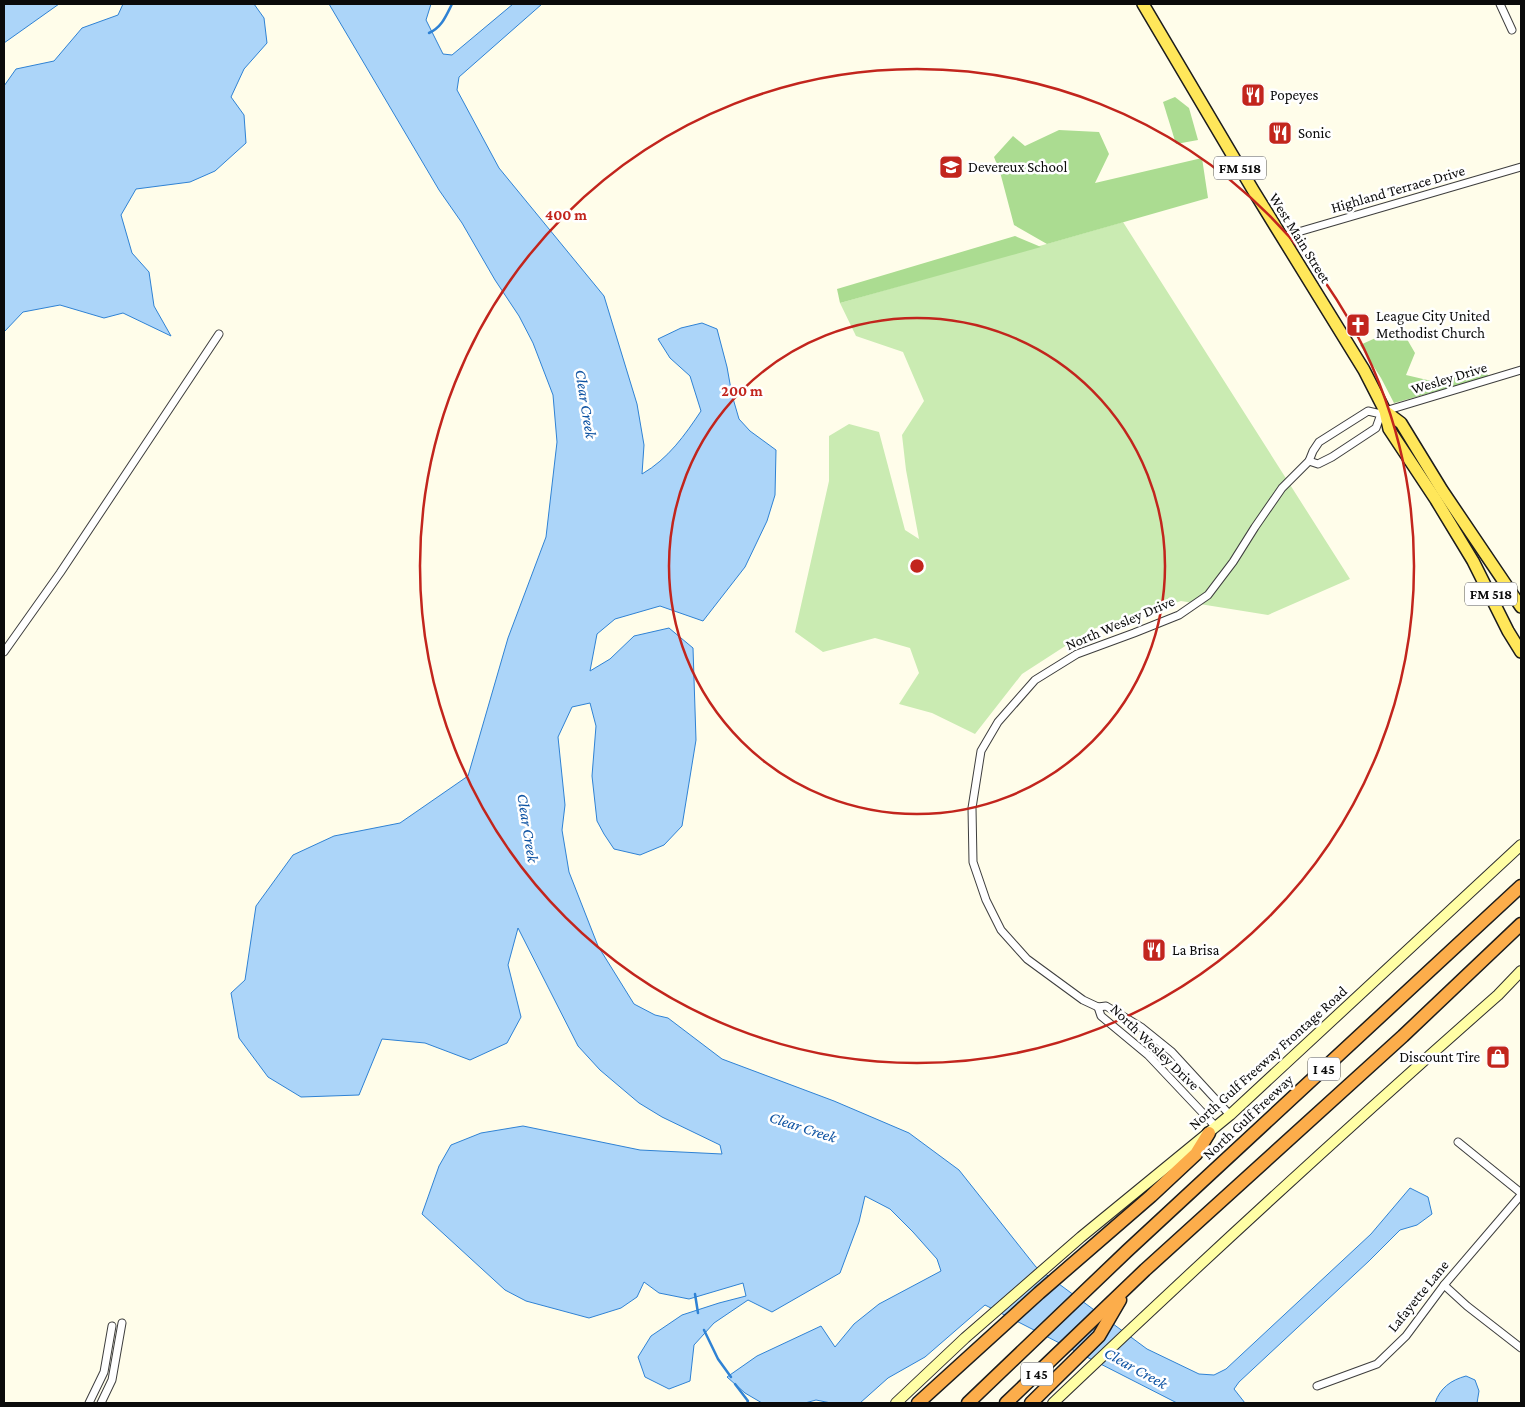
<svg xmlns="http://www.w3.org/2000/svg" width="1525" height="1407" font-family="'Crimson Pro',serif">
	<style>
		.green { fill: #caebb2 }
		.forest { fill: #abdc91 }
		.water { fill: #acd5f9; stroke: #2f82d4 }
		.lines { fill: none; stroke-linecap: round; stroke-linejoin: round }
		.stream { stroke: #2f82d4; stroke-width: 2.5 }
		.street-casing { stroke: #3e3e3e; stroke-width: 9 }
		.secondary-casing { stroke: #2d2d2d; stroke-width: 12 }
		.primary-casing { stroke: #1c1c1c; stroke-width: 14 }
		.highway-casing { stroke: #1c1c1c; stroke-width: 15 }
		.street { stroke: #fff; stroke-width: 7 }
		.secondary { stroke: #fffea5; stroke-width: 10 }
		.primary { stroke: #ffe75a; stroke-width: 11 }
		.highway { stroke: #fcad4b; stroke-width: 12 }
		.ring { fill: none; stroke: #c2251d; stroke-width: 2.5 }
		.labels { text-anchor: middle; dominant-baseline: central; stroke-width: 5; stroke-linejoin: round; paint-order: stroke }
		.shield { fill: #fff; stroke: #545454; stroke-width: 1 }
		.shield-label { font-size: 14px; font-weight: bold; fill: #0b0b0b }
		.poi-label { font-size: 15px; fill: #0b0b0b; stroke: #fff; text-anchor: start }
		.street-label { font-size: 15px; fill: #0b0b0b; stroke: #fff }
		.water-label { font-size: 16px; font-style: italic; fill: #0f54a3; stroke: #fff }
		.centre { fill: #c2251d; stroke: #fff; stroke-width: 2.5 }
		.ring-label { font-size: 15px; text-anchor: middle; font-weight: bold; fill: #c2251d; stroke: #fff; stroke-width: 5; stroke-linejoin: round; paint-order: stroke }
	</style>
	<rect width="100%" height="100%" fill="#fffdea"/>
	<!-- green -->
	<path class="green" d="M1123 222 1350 579 1268 615 1181 601 1090 630 1022 674 975 734 932 713 899 704 919 673 910 648 875 638 823 652 795 632 829 481V436L849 424 879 432 905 530 919 539 906 470 902 435 924 401 903 352 856 336 840 303Z"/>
	<!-- forest -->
	<g class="forest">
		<path d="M1175 97 1189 108 1198 140 1176 144 1163 102Z"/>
		<path d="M1059 130 1099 132 1109 154 1095 183 1202 158 1208 198 1047 244 1014 225 1000 172 994 157 1013 136 1025 146Z"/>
		<path d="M1015 236 1041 247 840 303 837 289Z"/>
		<path d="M1400 327 1415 353 1406 375 1440 383 1482 366 1489 377 1394 403 1381 378 1360 345Z"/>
	</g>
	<!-- water -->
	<g class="water">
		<path d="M4 4H59L4 43Z"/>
		<path d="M123 4H254L264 18 267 43 244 69 231 97 244 115 246 143 215 171 190 182 136 189 121 215 132 253 149 272 154 306 171 336 123 313 104 318 60 305 23 312 4 332V86L16 69 54 61 82 28 118 15Z"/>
		<path d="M329 4H431L426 20 443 54 452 55 513 4H542L459 77 457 90 499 168 604 296 637 404 644 445 642 474C668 459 685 435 701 411L690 376 670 358 658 339 681 328 702 323 717 329 727 367 732 395 739 419 750 431 776 450 775 495 767 521 745 567 703 621 660 606 615 619 597 634 590 671 610 659 634 636 669 628 693 648 696 740 682 826 664 845 640 855 614 849 604 834 597 821 592 776 596 726 590 703 572 707 558 737 565 805 562 830 569 872 598 946 634 1004 655 1015 668 1018 722 1059 834 1101 909 1133 959 1170 1036 1267 1147 1349 1199 1374 1214 1375 1226 1369 1371 1234 1410 1188 1428 1197 1432 1214 1417 1225 1400 1230 1369 1261 1239 1382 1234 1389 1245 1403H1177L985 1305 925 1357 888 1378 860 1403H831L816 1400 805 1403H762L745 1393 727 1377 757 1356 821 1326 835 1347 854 1324 879 1304 941 1271 937 1259 913 1232 890 1209 865 1196 859 1222 840 1273 772 1312 748 1300 714 1323 694 1345 690 1381 669 1389 645 1377 638 1357 651 1336 682 1315 719 1303 746 1296 743 1283 689 1299 659 1293 644 1282 637 1297 621 1308 589 1318 526 1301 505 1290 422 1214 439 1166 451 1145 481 1133 523 1126 640 1150 722 1154 720 1145 662 1117 639 1103 600 1070 578 1046 518 928 508 965 521 1017 507 1043 470 1060 425 1043 382 1039 359 1095 301 1097 268 1077 239 1038 231 993 245 980 256 906 293 855 334 836 400 823 468 776 508 638 546 537 557 442 553 395 533 343 519 316 495 280 462 223 439 190Z"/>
		<path d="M1466 1376 1475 1380 1479 1391 1477 1403H1435C1440 1388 1451 1380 1466 1376Z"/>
	</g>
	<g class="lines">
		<!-- stream -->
		<g class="stream">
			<path d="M429 33C442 27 446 16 452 4"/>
			<path d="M695 1294 698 1313"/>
			<path d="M704 1330 718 1359 731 1377"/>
			<path d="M735 1384 748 1401 747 1403"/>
		</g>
		<!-- street casing -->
		<g class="street-casing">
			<g id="street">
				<path d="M1500 4 1512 30"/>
				<path d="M1281 237 1521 167"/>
				<path d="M1309 461 1318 464 1332 457 1376 428 1381 414 1385 411 1521 370"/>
				<path d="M4 652 60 573 219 334"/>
				<path d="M1098 1007 1101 1016 1148 1055 1216 1127"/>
				<path d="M1230 1115 1172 1052 1141 1027 1106 1006 1098 1007 1083 1000 1027 959 1001 930 986 900 973 862 972 808 981 751 998 722 1035 680 1077 654 1134 633 1179 615 1208 595 1233 562 1255 527 1282 488 1309 461 1313 451 1319 442 1368 411 1381 414"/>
				<path d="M1458 1142 1521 1193"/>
				<path d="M1444 1285 1467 1306 1521 1348"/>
				<path d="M1317 1386 1377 1364 1406 1336 1444 1285 1521 1195"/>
				<path d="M89 1403 104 1372 112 1326"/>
				<path d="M101 1403 112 1380 122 1323"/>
			</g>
		</g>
		<!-- secondary casing -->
		<g class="secondary-casing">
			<g id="secondary">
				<path d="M896 1403 965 1338 1081 1237 1230 1115 1521 845"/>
				<path d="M1053 1403C1199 1264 1347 1128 1498 995L1521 971"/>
			</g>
		</g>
		<!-- primary casing -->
		<g class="primary-casing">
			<g id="primary">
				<path d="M1143 4 1253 190 1364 370 1385 411 1389 429 1436 500 1473 561 1508 631 1521 652"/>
				<path d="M1385 411 1401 423 1442 490 1521 607"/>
			</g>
		</g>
		<!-- highway casing -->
		<g class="highway-casing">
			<g id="highway">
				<path d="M918 1403 1039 1293 1151 1196 1196 1154 1209 1133"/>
				<path d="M968 1403 1127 1251 1521 886"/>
				<path d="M1006 1403 1145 1270 1403 1036 1521 924"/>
				<path d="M1031 1403 1099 1336 1120 1300"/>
			</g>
		</g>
		<!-- street -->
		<use href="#street" class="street"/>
		<!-- secondary -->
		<use href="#secondary" class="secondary"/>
		<!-- primary -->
		<use href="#primary" class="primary"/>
		<!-- highway -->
		<use href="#highway" class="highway"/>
	</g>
	<!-- distance rings -->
	<g class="ring">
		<circle cx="917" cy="566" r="248"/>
		<circle cx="917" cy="566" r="497"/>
	</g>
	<!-- icons -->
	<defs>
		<g id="restaurant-square" transform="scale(1.25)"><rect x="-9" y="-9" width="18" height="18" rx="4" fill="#c2251d" stroke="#fff"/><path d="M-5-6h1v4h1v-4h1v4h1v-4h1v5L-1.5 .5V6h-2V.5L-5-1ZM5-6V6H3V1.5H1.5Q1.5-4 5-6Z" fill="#fff"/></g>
		<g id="school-square" transform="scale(1.25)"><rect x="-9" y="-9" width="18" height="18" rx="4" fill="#c2251d" stroke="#fff"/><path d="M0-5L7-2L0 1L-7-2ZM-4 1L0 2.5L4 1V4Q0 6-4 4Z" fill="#fff"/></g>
		<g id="church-square" transform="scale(1.25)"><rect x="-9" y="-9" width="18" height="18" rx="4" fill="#c2251d" stroke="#fff"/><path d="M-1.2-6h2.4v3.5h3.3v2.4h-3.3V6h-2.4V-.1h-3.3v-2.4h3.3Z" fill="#fff"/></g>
		<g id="shop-square" transform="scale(1.25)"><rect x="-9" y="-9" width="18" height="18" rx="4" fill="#c2251d" stroke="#fff"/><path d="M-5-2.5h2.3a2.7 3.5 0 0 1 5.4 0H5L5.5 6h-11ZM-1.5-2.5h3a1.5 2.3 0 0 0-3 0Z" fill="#fff"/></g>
	</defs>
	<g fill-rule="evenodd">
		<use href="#restaurant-square" x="1253" y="95"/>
		<use href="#restaurant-square" x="1280" y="133"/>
		<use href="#school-square" x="951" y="167"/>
		<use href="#church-square" x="1358" y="325"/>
		<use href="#restaurant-square" x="1154" y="950"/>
		<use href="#shop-square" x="1498" y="1057"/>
	</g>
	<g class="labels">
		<!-- shield labels -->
		<g class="shield">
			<rect x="1214" y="156.5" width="52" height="23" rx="4"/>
			<rect x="1465" y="582.5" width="52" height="23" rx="4"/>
			<rect x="1308" y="1057.5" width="32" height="23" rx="4"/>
			<rect x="1021" y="1362.5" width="32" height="23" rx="4"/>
		</g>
		<g class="shield-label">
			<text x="1240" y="168">FM 518</text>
			<text x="1491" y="594">FM 518</text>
			<text x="1324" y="1069">I 45</text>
			<text x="1037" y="1374">I 45</text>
		</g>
		<!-- poi labels -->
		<g class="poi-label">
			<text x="1270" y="95">Popeyes</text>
			<text x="1298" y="133">Sonic</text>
			<text x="968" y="167">Devereux School</text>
			<text x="1376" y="316">League City United<tspan x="1376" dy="17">Methodist Church</tspan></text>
			<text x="1172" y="950">La Brisa</text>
			<text x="1480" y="1057" text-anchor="end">Discount Tire</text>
		</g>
		<!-- street labels -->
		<g class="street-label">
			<text transform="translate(1398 189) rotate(-16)">Highland Terrace Drive</text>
			<text transform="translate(1300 238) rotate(58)">West Main Street</text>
			<text transform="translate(1449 378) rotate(-17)">Wesley Drive</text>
			<text transform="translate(1120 623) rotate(-23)">North Wesley Drive</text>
			<text transform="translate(1155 1047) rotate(44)">North Wesley Drive</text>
			<text transform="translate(1268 1058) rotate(-42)">North Gulf Freeway Frontage Road</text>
			<text transform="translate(1248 1117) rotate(-43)">North Gulf Freeway</text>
			<text transform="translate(1418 1296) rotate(-51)">Lafayette Lane</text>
		</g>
		<!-- water labels -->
		<g class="water-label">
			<text transform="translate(586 404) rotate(81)">Clear Creek</text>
			<text transform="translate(528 828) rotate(81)">Clear Creek</text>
			<text transform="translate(803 1127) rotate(18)">Clear Creek</text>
			<text transform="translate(1136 1368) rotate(29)">Clear Creek</text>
		</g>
	</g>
	<circle cx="917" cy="566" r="8" class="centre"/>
	<g class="ring-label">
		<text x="566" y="220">400 m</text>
		<text x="742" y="396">200 m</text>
	</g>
	<!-- border -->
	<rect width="1525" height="1407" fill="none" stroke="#0b0b0b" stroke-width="10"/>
</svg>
